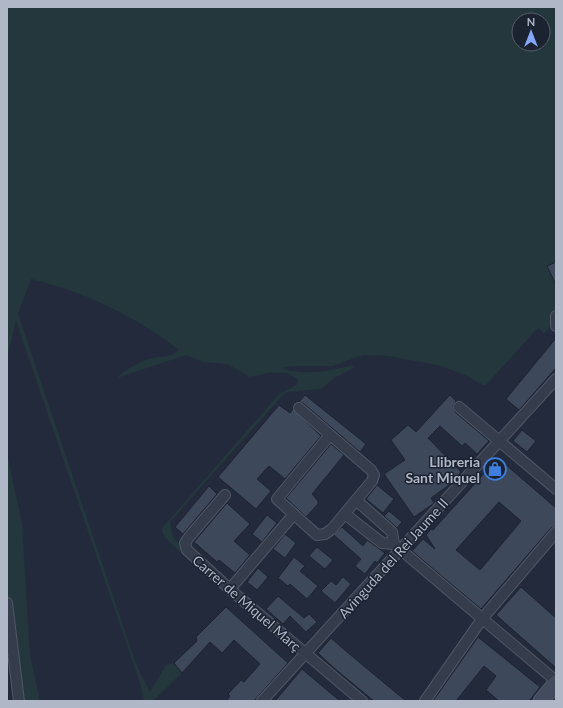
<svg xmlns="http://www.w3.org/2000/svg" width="563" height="708" font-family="Lato,sans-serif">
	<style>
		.green { fill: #24373c; fill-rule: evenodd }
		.building { fill: #3d485b; stroke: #1d2332; fill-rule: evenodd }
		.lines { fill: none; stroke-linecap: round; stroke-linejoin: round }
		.minor-casing { stroke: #505766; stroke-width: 12 }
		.secondary-casing { stroke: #505766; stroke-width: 17 }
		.minor { stroke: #353c4b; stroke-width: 10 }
		.secondary { stroke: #434b5e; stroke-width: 15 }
		.labels { text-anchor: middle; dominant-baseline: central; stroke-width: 3; stroke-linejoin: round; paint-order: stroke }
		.poi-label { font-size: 14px; font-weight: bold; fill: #b0b7c7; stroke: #1b2230; text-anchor: end }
		.street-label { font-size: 14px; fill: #b0b7c7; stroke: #1b2230 }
	</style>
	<rect width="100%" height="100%" fill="#222a3b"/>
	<!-- green -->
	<g class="green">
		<path d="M7 7H556V321L544 333 538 328 485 386 465 375 441 366 388 356 363 355 333 366H292L282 368C303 376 331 371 352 365L354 368 334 378 321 389 287 392 283 395 170 522 173 537 218 587 165 538 162 531 163 527 279 394 298 384V380C287 368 264 373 250 377L227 364 203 362 186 355 117 378C126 369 140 361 153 358 162 356 172 357 179 350 136 317 84 291 31 279L18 314 136 664 150 692 166 665 174 663 182 673 153 701H144L141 686 16 321 7 358ZM519 20H543V44H519Z"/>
		<path d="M7 453 22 524 30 655 40 701H23L7 595Z"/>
	</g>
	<!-- building -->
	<g class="building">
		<path d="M556 262V285L547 266Z"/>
		<path d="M556 338V368L519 410 506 399Z"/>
		<path d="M305 395 366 444 360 452 303 403 299 402Z"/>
		<path d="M450 395 456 401 453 406 455 412 489 441 477 454 465 443 462 446 440 426 428 438 461 472 449 485 431 498 434 503 433 504 414 517 384 474 405 460 391 440 408 425 416 432Z"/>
		<path d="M279 405 290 413 293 409 321 436 285 479 269 466 257 479 271 491 256 509 218 477Z"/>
		<path d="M522 430 536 441 527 452 513 441Z"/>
		<path d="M331 444 344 455 312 494 318 501V504L306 517 286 498Z"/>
		<path d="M498 458 556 508V526L551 528 481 609 412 551 423 539 435 549 426 535 431 529 433 530ZM499 502 521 521 480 570 456 550Z"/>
		<path d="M377 485 394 499 383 513 366 499Z"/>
		<path d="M209 486 217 494 183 534 175 527Z"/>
		<path d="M227 503 250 524 234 541 250 555 235 573 219 560 217 562 194 542Z"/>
		<path d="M389 511 402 522 397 528 384 516Z"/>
		<path d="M267 515 277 523 262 542 252 534Z"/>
		<path d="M342 527 363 546 367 540 385 553 377 563 375 561 365 574 355 566 361 559 334 535Z"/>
		<path d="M285 534 296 543 285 558 273 549Z"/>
		<path d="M317 547 333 560 325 569 309 556Z"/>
		<path d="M294 557 305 566 300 571 318 586 307 599 290 584 288 586 278 578Z"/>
		<path d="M258 568 268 577 257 590 247 582Z"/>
		<path d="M343 577 351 584 335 603 321 591 331 581 336 585Z"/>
		<path d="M521 587 556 618V668L496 615Z"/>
		<path d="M278 596 304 618 309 614 317 622 306 632 290 616 283 624 266 609Z"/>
		<path d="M226 607 288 663 254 701H226L230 696 228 694 241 680 244 682 260 664 234 640 222 653 210 642 182 673 174 663 197 641 196 637Z"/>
		<path d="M478 637 540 687 529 701H499L486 690 496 676 484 666 456 701H433Z"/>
		<path d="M331 638 347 652 406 701H374L334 668 318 653Z"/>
		<path d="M302 669 340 701H275Z"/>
	</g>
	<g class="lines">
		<!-- minor casing -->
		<g class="minor-casing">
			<g id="minor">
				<path d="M556 316V326"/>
				<path d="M459 407 556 489"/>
				<path d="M299 408 371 470 374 475 372 481 332 529 325 534 317 535 277 499 330 435"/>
				<path d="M225 495 189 537 185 543 187 550 233 592 362 701"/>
				<path d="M356 500 392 532 394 544 556 681"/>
				<path d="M345 514 382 543 394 544"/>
				<path d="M230 589 294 514"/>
				<path d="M7 603 19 701"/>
				<path d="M262 701 556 379"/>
				<path d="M425 701 482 619 556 532"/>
			</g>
		</g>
		<!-- secondary casing -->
		<g class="secondary-casing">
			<path id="secondary" d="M541 701 556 683"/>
		</g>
		<!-- minor -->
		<use href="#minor" class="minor"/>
		<!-- secondary -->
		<use href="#secondary" class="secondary"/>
	</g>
	<!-- icons -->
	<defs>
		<g id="shop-ring" transform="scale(1.15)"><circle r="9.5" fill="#1b2230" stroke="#3f7fe0" stroke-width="1.5"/><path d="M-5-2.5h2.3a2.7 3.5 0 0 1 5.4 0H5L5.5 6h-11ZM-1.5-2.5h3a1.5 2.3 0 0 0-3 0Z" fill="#3f7fe0"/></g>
	</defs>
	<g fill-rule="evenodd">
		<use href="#shop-ring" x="495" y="469"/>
	</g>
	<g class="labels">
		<!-- poi labels -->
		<g class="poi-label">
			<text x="480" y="461">Llibreria<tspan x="480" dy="16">Sant Miquel</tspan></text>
		</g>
		<!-- street labels -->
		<g class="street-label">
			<text transform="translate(393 558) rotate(-48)">Avinguda del Rei Jaume II</text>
			<text transform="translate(247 603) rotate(41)">Carrer de Miquel Març</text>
		</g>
	</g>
	<!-- border -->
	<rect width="563" height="708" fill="none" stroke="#b0b7c7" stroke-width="16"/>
	<!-- north arrow -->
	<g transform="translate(531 32)"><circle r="19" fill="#1b2230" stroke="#575e6c"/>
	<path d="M0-3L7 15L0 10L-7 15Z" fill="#83a7f9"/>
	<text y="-6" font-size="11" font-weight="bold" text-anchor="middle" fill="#b0b7c7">N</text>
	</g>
</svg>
